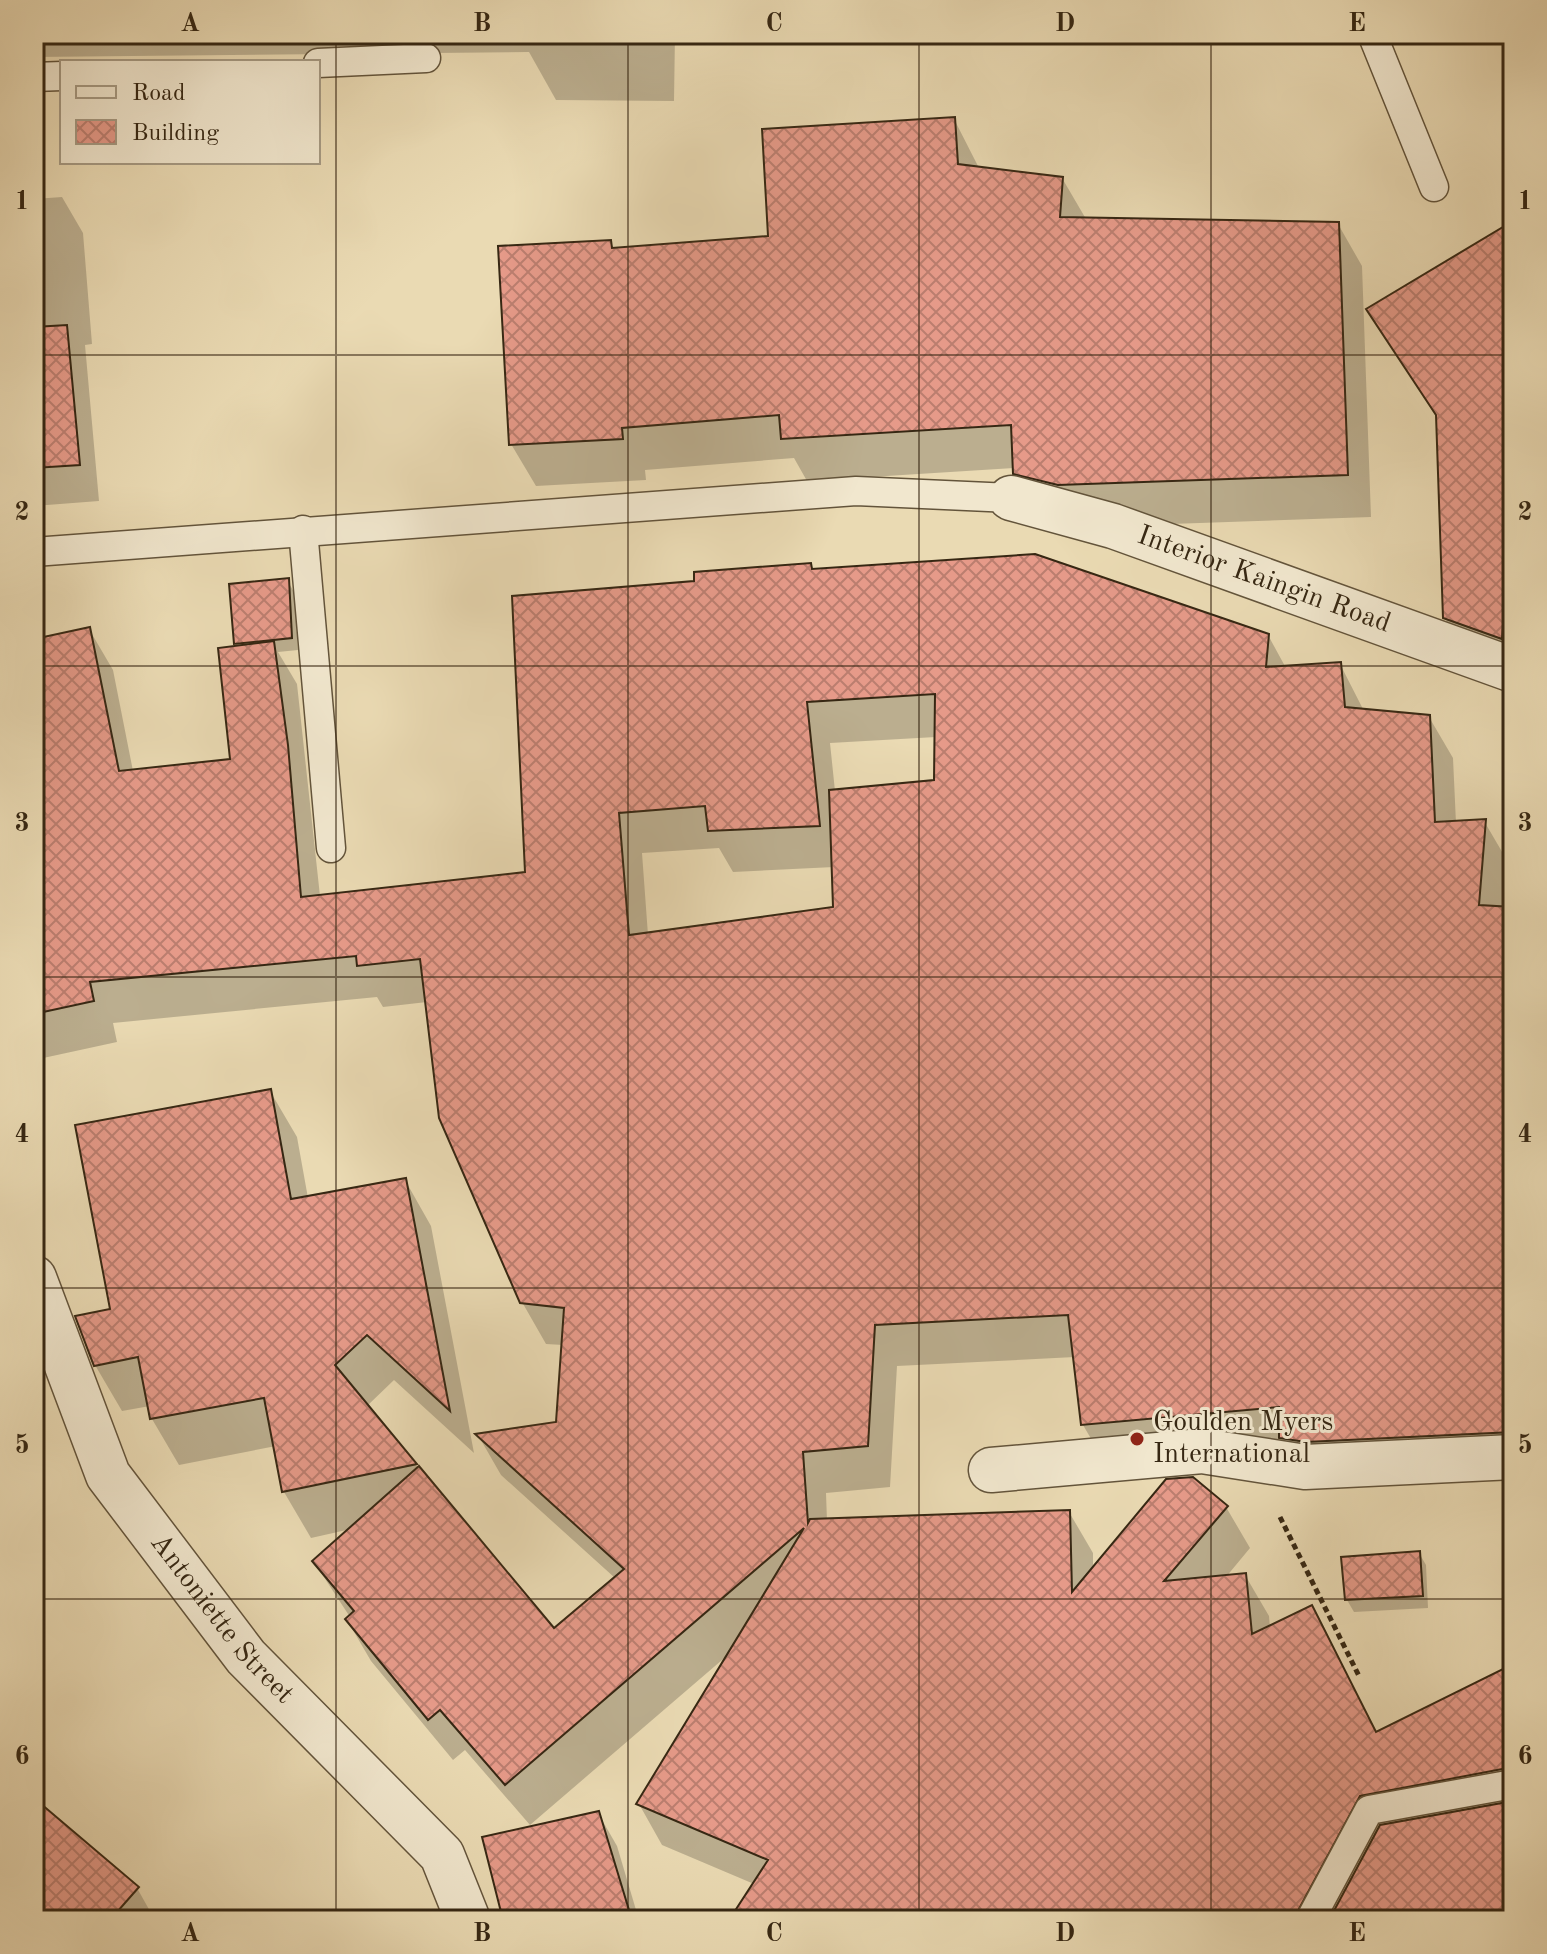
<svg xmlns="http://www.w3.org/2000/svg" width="1547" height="1954" font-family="'Old Standard TT',serif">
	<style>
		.shadow { fill: #0003; fill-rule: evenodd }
		.building { fill: url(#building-cross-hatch); stroke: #362713; stroke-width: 2; fill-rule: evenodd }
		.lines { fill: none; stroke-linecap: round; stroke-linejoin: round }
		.lane-casing { stroke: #63543b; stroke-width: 31 }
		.street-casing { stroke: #63543b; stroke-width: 47 }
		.path { stroke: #362713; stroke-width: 5; stroke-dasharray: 6 4; stroke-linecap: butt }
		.lane { stroke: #f1e7ce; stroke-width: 28 }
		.street { stroke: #f1e7ce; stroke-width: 44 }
		.grid { fill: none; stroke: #362713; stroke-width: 2; stroke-opacity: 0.55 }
		.poi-dot { fill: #8f2418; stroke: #f1e7ce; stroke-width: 3 }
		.labels { text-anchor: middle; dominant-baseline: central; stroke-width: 6; stroke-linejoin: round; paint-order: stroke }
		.street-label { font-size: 28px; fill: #362713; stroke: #f1e7ce }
		.poi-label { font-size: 28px; fill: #362713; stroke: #f1e7ce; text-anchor: start }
		.neatline { fill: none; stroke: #362713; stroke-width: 3 }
		.grid-label { font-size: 26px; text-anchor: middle; font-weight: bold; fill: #362713 }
	</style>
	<defs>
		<pattern id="building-cross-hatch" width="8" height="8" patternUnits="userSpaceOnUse" patternTransform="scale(2)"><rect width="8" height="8" fill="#e69a89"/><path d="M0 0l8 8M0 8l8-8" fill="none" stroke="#bb7e6f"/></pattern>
	</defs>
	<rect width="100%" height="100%" fill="#eadab3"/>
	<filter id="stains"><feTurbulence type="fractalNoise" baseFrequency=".0025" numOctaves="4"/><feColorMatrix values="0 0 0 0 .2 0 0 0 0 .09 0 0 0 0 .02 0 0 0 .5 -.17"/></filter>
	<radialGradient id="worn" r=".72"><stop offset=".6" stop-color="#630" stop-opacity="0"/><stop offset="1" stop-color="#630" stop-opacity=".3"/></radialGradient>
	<!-- shadow -->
	<g class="shadow">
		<path d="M34 34H675L674 101 556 100 529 52 34 57Z"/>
		<path d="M954 119 979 168 1062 178 1086 219 1338 224 1362 266 1371 517 1084 527 1039 516 1014 468 807 481 794 458 645 470 646 480 536 486 511 444 610 242 615 250 770 237Z"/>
		<path d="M62 197 83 233 92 344 85 345 99 501 34 506V199Z"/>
		<path d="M1513 224V675L1469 659 1445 618 1438 420 1368 309Z"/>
		<path d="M810 565 814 571 1268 635 1286 668 1340 664 1364 711 1429 717 1453 758 1456 823 1484 821 1508 862 1505 909H1513V1474L1107 1466 1083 1425 1075 1357 897 1366 890 1487 826 1493 827 1521 1069 1512 1093 1553V1570L1226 1507 1250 1548 1226 1577 1245 1575 1269 1616 1270 1628 1311 1607 1378 1734 1513 1666V1920H731L754 1884 662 1845 639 1804 729 1654 530 1825 465 1750 453 1760 371 1661 347 1620 350 1617 314 1562 351 1529 311 1538 284 1492 276 1446 179 1465 152 1419 150 1406 122 1411 95 1365 112 1310 270 1091 297 1137 308 1198 405 1180 431 1226 474 1453 394 1380 367 1406 554 1631 615 1578 501 1475 478 1435 558 1424 563 1345 546 1344 522 1302 427 1002 383 1007 377 997 113 1023 117 1042 34 1060V641L89 629 113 670 133 771 232 761 236 644 287 580 294 592 298 650 278 652 297 684 320 896 528 874 697 583ZM936 737V782L835 791 830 743ZM719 848 733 872 834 867 835 909 648 935 642 853Z"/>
		<path d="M1419 1553 1426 1565 1428 1608 1354 1612 1347 1600Z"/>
		<path d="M34 1810 137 1888 155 1920H34Z"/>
		<path d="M598 1813 617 1846 639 1920H505Z"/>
	</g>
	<!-- building -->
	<g class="building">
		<path d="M955 117 958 164 1063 177 1060 217 1339 222 1348 475 1058 485 1013 474 1011 425 781 439 779 415 622 428 623 439 509 445 498 246 611 240 612 248 768 236 762 129Z"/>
		<path d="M1513 221V484L1502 639 1443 618 1436 415 1366 309Z"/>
		<path d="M67 325 80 465 34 468V327Z"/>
		<path d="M1035 554 1269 634 1266 667 1341 662 1345 707 1430 715 1435 822 1486 819 1479 905 1513 907V1432L1306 1442 1279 1438V1407L1081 1425 1068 1315 875 1325 868 1446 803 1452 808 1523 810 1519 1070 1510 1072 1592 1166 1479 1193 1477 1228 1506 1164 1581 1246 1573 1252 1634 1312 1605 1376 1732 1509 1666 1510 1689H1513V1767L1360 1796 1293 1920H729L768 1860 636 1804 804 1528 505 1785 440 1710 428 1720 345 1619 354 1611 312 1561 419 1466 554 1628 624 1569 475 1434 556 1422 564 1308 520 1303 439 1118 420 959 357 966 356 956 90 982 94 1001 34 1014V639L90 627 119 771 230 759 218 648 274 641 288 745 301 897 525 872 512 596 694 581V572L811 563 812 569ZM935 694 934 780 829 790 833 907 629 935 619 813 705 806 708 831 820 826 807 702Z"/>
		<path d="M289 578 292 638 234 644 229 584Z"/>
		<path d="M271 1089 291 1199 406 1178 450 1411 367 1335 335 1365 417 1464 282 1492 264 1398 150 1419 138 1357 94 1366 75 1316 110 1309 75 1125Z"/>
		<path d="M1420 1551 1423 1596 1345 1600 1341 1557Z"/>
		<path d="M34 1798 139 1887 110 1920H34Z"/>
		<path d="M1513 1801V1920H1329L1380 1825Z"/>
		<path d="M599 1811 632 1920H503L482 1837Z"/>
	</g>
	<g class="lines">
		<!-- lane casing -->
		<g class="lane-casing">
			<g id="lane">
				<path d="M1372 34 1434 187"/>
				<path d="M318 63 426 58"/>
				<path d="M34 77 62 76"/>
				<path d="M303 530 331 848"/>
				<path d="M34 552 856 491 1011 498"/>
				<path d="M1310 1920 1369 1810 1513 1784"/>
			</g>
		</g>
		<!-- street casing -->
		<g class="street-casing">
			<g id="street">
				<path id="s1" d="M1011 498 1113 526 1513 670"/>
				<path id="s2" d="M34 1278 108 1475 246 1657 442 1855 468 1920"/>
				<path d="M991 1470 1202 1451 1305 1467 1513 1457"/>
			</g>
		</g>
		<!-- path -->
		<path class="path" d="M1280 1517 1360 1678"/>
		<!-- lane -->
		<use href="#lane" class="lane"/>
		<!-- street -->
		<use href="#street" class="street"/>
	</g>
	<!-- grid -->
	<path class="grid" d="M336 34V1920M628 34V1920M919 34V1920M1211 34V1920M34 355H1513M34 666H1513M34 977H1513M34 1288H1513M34 1599H1513"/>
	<!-- markers -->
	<circle class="poi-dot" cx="1137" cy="1439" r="8"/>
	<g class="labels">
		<!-- street labels -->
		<g class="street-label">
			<text stroke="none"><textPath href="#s1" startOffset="266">Interior Kaingin Road</textPath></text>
			<text stroke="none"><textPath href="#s2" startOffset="394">Antoniette Street</textPath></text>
		</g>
		<!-- poi labels -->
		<g class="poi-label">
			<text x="1153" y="1423">Goulden Myers<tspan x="1153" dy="32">International</tspan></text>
		</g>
	</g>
	<!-- margin -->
	<rect width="1547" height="1954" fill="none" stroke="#eadab3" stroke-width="88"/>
	<!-- legend -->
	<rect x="60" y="60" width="260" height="104" fill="#f1e7ce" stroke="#a69a83" stroke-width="2"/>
	<rect x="76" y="86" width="40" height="12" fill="#f1e7ce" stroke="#a69a83" stroke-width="2"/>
	<text x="132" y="100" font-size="24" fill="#362713">Road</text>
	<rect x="76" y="120" width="40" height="24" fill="url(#building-cross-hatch)" stroke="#a69a83" stroke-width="2"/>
	<text x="132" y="140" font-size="24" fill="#362713">Building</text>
	<rect x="44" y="44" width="1459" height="1866" class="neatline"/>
	<g class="grid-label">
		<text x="190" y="31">A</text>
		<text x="482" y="31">B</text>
		<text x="774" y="31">C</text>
		<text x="1065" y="31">D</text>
		<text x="1357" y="31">E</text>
		<text x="22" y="209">1</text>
		<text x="1525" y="209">1</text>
		<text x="22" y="520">2</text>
		<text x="1525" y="520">2</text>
		<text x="22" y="831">3</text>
		<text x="1525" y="831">3</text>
		<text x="22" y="1142">4</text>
		<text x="1525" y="1142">4</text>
		<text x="22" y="1453">5</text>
		<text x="1525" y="1453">5</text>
		<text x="22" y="1764">6</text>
		<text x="1525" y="1764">6</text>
		<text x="190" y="1941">A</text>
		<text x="482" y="1941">B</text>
		<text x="774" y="1941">C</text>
		<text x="1065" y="1941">D</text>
		<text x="1357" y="1941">E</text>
	</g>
	<rect width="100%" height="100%" filter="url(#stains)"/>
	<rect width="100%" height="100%" fill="url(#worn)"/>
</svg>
